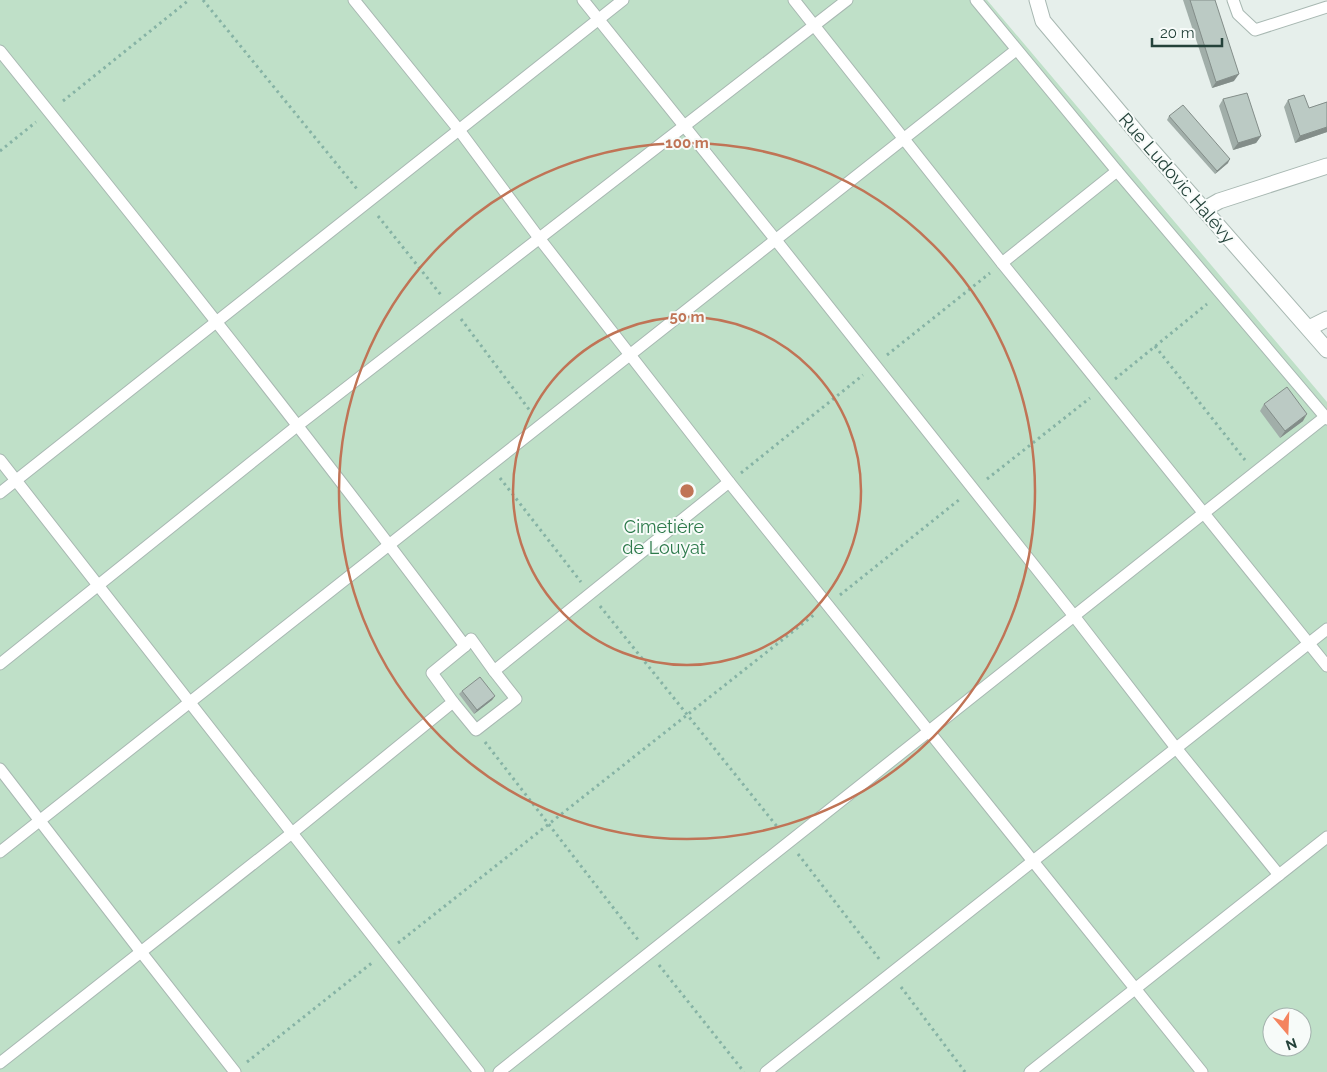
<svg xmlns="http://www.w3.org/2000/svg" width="1327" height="1072" font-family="Raleway,sans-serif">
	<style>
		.green { fill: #bfe0c8; fill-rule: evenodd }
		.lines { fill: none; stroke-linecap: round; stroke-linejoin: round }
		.lane-casing { stroke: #a8b8b2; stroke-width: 13 }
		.street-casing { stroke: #a8b8b2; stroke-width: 17 }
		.path { stroke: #86b3a5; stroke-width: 3; stroke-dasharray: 2.5 4; stroke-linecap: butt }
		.lane { stroke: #fff; stroke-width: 11 }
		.street { stroke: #fff; stroke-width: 15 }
		.wall { fill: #a1aea9 }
		.shaded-wall { fill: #838d89 }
		.building { fill: #bbcac4; stroke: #838d89 }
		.ring { fill: none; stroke: #c07456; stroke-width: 2.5 }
		.labels { text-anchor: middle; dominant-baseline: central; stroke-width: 4; stroke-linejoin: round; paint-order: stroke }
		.street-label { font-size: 18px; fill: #24423a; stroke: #f7fbf9 }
		.park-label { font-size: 18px; fill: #2d7a4b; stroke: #f7fbf9 }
		.centre { fill: #c07456; stroke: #f7fbf9; stroke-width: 2.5 }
		.ring-label { font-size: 15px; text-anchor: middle; font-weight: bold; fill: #c07456; stroke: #f7fbf9; stroke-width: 4; stroke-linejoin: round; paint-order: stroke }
	</style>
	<rect width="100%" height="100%" fill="#e6efeb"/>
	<!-- green -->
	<path class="green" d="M0 0H987L1327 402V1072H0ZM1272 1017H1302V1047H1272Z"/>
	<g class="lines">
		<!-- lane casing -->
		<g class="lane-casing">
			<g id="lane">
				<path d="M354 0 459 130 539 238 729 482 1202 1072"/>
				<path d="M583 0 775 239 1074 616 1176 748 1279 875"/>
				<path d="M794 0 1002 263 1327 666"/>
				<path d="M976 0 1117 171"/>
				<path d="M1233 0 1238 14 1255 30 1327 7"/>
				<path d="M0 51C158 247 315 444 465 646L471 639 494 671 729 482"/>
				<path d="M1002 263 1117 171 1327 419"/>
				<path d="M0 460 479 1072"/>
				<path d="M0 493 623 0"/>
				<path d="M0 664 297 426 847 0"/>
				<path d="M453 702 476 730 516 699 494 671"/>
				<path d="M0 769 141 952 235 1072"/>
				<path d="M0 852 1016 50"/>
				<path d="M0 1063 292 833 453 702 432 673 465 646"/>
				<path d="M499 1072 1325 417"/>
				<path d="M766 1072 1327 629"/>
				<path d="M1030 1072 1327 837"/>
			</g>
		</g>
		<!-- street casing -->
		<g class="street-casing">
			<g id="street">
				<path d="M1037 0 1043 21 1143 140 1327 350"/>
				<path d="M1205 209 1219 201 1327 166"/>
				<path d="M1309 328 1327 319"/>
			</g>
		</g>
		<!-- path -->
		<g class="path">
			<path d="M203 0 357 189"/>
			<path d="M63 101 189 0"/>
			<path d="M0 151 36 122"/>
			<path d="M378 216 441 295"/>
			<path d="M461 319 531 412"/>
			<path d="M1155 346 1245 460"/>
			<path d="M887 355 990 273"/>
			<path d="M1115 379 1207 304"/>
			<path d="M741 473 863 375"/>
			<path d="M500 478 581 582"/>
			<path d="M987 479 1090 398"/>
			<path d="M840 595 960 499"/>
			<path d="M600 606 779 829"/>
			<path d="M485 742 639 941"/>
			<path d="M798 854 880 960"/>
			<path d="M398 943 815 614"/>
			<path d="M659 965 744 1072"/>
			<path d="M901 987 965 1072"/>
			<path d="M247 1062 373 962"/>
		</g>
		<!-- lane -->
		<use href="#lane" class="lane"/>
		<!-- street -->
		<use href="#street" class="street"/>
	</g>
	<!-- wall -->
	<g class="wall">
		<path d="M1183 0H1215L1234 81 1212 88Z"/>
		<path d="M1223 99 1261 136 1256 143 1233 150 1219 106Z"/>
		<path d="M1288 100 1309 108 1327 102V132L1295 143 1284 107Z"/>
		<path d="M1169 116 1228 163 1215 174 1167 120Z"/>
		<path d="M1264 404 1303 421 1280 438 1260 411Z"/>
		<path d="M462 691 495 696 492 700 474 714 459 694Z"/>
	</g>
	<!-- shaded-wall -->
	<g class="shaded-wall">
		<path d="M1239 74 1234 81 1212 88 1216 82Z"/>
		<path d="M1327 127V132L1295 143 1300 136Z"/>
		<path d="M1261 136 1256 143 1233 150 1238 143Z"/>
		<path d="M1230 159 1228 163 1215 174 1217 171Z"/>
		<path d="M1307 414 1303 421 1280 438 1285 431Z"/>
		<path d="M495 696 492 700 474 714 477 710Z"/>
	</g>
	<!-- building -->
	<g class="building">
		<path d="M1190 0H1215L1239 74 1216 82Z"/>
		<path d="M1247 93 1261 136 1238 143 1223 99Z"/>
		<path d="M1304 95 1309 108 1327 102V127L1300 136 1288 100Z"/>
		<path d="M1183 105 1230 159 1217 171 1169 116Z"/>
		<path d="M1287 387 1307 414 1285 431 1264 404Z"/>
		<path d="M480 677 495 696 477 710 462 691Z"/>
	</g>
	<!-- distance rings -->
	<g class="ring">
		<circle cx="687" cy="491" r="174"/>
		<circle cx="687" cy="491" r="348"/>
	</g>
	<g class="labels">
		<!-- street labels -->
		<g class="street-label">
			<text transform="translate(1177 178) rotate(49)">Rue Ludovic Halévy</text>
		</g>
		<!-- park labels -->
		<g class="park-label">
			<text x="664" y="526">Cimetière<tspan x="664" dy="21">de Louyat</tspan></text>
		</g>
	</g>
	<circle cx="687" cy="491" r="8" class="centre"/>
	<g class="ring-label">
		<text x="687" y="148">100 m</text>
		<text x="687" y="322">50 m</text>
	</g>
	<!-- north arrow -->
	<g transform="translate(1287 1032) rotate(161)"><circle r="24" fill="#f7fbf9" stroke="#a3b1ad"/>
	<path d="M0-4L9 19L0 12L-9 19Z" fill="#f4845f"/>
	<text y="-8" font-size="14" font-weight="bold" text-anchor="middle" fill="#24423a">N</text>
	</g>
	<!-- scale -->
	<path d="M1152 38v8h70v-8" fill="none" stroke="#24423a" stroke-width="2.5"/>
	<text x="1160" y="38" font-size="15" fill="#24423a" stroke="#f7fbf9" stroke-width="4" paint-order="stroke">20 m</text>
</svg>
